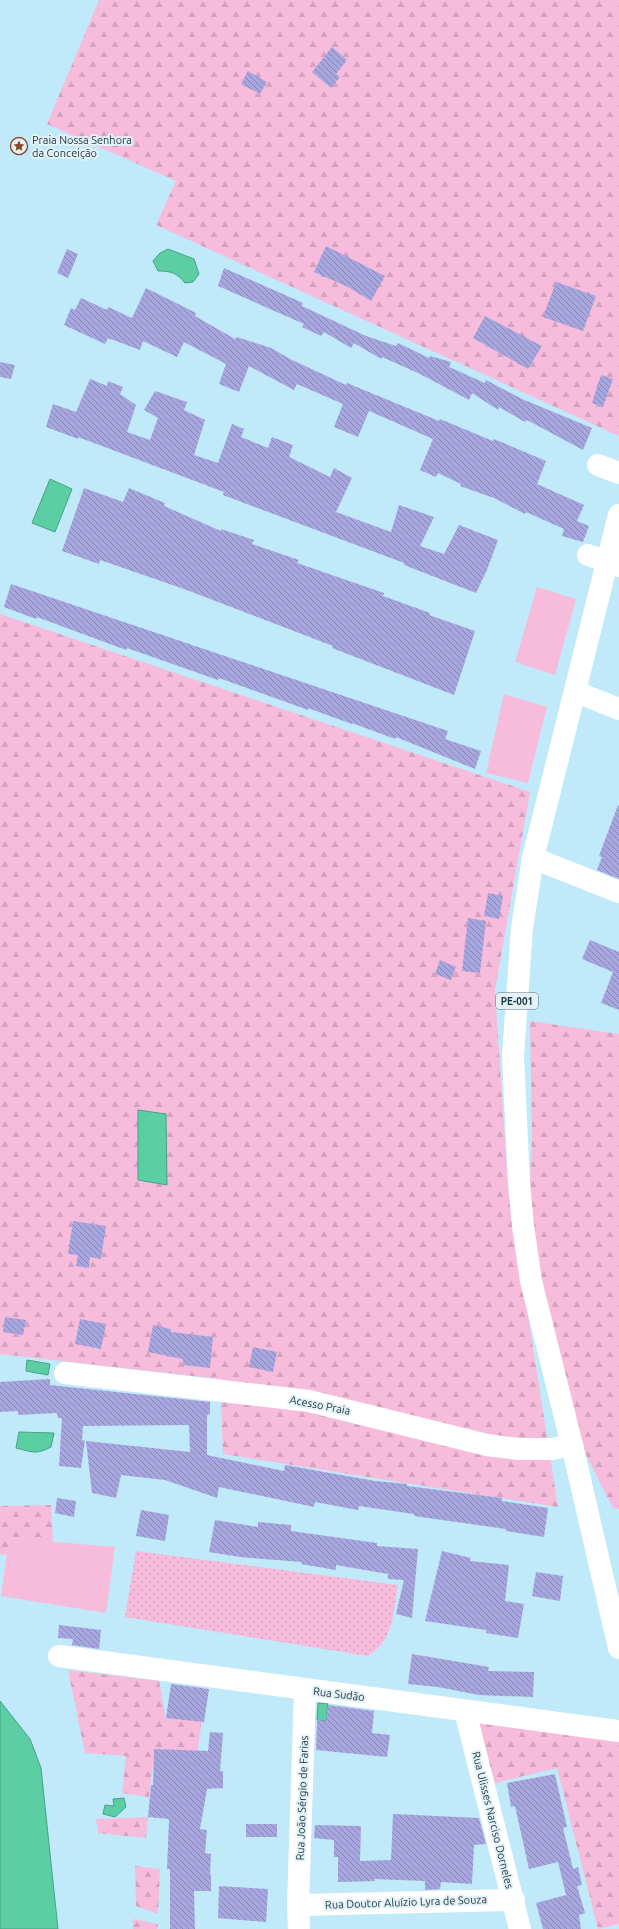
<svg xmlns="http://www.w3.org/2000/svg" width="619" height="1929" font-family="Ubuntu,sans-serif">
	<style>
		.green { fill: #f7bcdc }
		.forest { fill: url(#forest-firs) }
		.park { fill: url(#park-dots) }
		.water { fill: #5bcfa3; stroke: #47a186 }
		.building { fill: url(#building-back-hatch) }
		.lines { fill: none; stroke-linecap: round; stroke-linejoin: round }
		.minor { stroke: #fff; stroke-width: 22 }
		.major { stroke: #fff; stroke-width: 22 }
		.labels { text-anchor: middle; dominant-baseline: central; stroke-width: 4; stroke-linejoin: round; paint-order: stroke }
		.shield { fill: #e4f1f7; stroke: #556e78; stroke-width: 1 }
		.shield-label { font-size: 10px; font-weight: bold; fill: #183641 }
		.poi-label { font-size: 11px; fill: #183641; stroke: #e4f1f7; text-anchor: start }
		.street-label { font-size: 11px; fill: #183641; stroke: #e4f1f7 }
	</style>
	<defs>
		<pattern id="forest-firs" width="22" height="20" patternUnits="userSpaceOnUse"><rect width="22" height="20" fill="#f7bcdc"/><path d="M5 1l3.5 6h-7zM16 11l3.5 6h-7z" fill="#d3a2be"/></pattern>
		<pattern id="park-dots" width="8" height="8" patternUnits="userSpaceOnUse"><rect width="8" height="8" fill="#f7bcdc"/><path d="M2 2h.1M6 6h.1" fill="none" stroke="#d3a2be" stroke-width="1.8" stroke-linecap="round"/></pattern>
		<pattern id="building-back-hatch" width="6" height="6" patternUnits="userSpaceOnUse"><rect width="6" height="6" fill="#a8a6df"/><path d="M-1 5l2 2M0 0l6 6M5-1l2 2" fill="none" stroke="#8888b6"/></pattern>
	</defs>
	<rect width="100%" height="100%" fill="#c0e9fa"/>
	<!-- green -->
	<g class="green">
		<path d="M537 587 576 599 555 675 515 662Z"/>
		<path d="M504 694 547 707 528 783 486 773Z"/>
		<path d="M9 1538 115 1547 106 1613 1 1596Z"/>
	</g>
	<!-- forest -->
	<g class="forest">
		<path d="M99 0H619V436L156 225 176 181 47 124Z"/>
		<path d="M0 614 530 792 495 990 508 1188 558 1507 223 1454 220 1379 0 1354Z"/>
		<path d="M530 1021 619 1034V1509L613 1508 585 1453 527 1253 532 1136Z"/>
		<path d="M51 1505 53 1542 9 1538 7 1555 0 1554V1506Z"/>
		<path d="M68 1670 159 1681 166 1718 202 1720 197 1753 155 1749 149 1797 122 1793 126 1756 85 1753Z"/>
		<path d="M475 1719 619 1737V1924L598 1929 557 1768 495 1783Z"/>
		<path d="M148 1817 146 1838 98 1833 96 1819Z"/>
		<path d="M135 1866 160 1869 158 1914 136 1906Z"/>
		<path d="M133 1919 158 1924 157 1929H133Z"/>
	</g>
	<!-- park -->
	<path class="park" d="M136 1551 398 1585C393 1613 394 1640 368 1656L125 1617Z"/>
	<!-- water -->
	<g class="water">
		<path d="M168 249 194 259 199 274 193 282 185 283C177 273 171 271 158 271L153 261 160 253Z"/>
		<path d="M50 479 72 489 55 532 32 523Z"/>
		<path d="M138 1110 166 1114 167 1185 138 1180Z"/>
		<path d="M27 1360 50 1364 48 1375 26 1371Z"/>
		<path d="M19 1432 54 1433 51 1447C36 1455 32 1452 16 1448Z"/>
		<path d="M0 1701 30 1739 41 1768 58 1929H0Z"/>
		<path d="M318 1703 328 1704 326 1721 317 1720Z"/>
		<path d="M124 1798 126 1807 115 1817 103 1814 105 1805 114 1806 113 1799Z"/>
	</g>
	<!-- building -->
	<g class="building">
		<path d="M332 47 347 60 336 74 340 77 331 88 312 72Z"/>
		<path d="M248 71 267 82 260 94 241 84Z"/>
		<path d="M326 246 385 276 371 301 348 287 314 272Z"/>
		<path d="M67 249 78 254 68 278 57 273Z"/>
		<path d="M224 268 303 303 302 306 366 336 396 346 398 343 429 358 430 356 451 362 449 367 485 383 486 380 522 399 592 428 583 450 527 420 525 422 499 407 498 410 472 393 469 400 420 374 382 357 381 359 354 343 351 348 324 332 321 336 302 327 304 324 218 286Z"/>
		<path d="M556 282 596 296 583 331 543 317Z"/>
		<path d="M146 288 196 313 195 316 235 339 237 337 271 348 292 360 346 385 347 383 439 421 440 419 493 441 494 439 546 461 537 484 584 505 577 521 589 526 583 542 562 536 564 529 526 512 525 514 494 498 460 486 461 484 438 473 436 477 420 470 433 439 392 421 369 411 358 437 334 427 343 404 297 384 294 390 249 366 239 392 219 384 226 364 184 342 177 357 143 341 140 350 108 338 105 344 64 325 71 308 75 310 81 298 107 310 108 307 132 318Z"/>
		<path d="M485 316 542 346 528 369 473 338Z"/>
		<path d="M0 362 15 365 11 379 0 377Z"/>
		<path d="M601 375 613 379 603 407 592 403Z"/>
		<path d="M90 379 107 386 108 381 123 387 120 394 136 405 127 432 150 440 158 418 144 410 155 391 187 402 184 410 205 420 194 455 218 463 232 424 244 429 241 437 268 448 272 437 293 445 289 457 330 477 334 468 352 478 336 512 391 532 399 505 434 517 420 546 444 554 459 525 498 540 487 570 476 593 404 565V563L223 495 224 492 78 437V439L46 427 53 404 76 412Z"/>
		<path d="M84 488 123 502 129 488 165 503 164 506 221 531V529L254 540 252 544 299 560 297 563 384 593 383 596 430 613 429 615 475 631 454 695 332 648 333 646 184 589 100 560 99 564 62 551Z"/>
		<path d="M11 584 448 731 445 739 481 751 475 769 396 737 395 739 352 723V724L308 708V710L219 678 218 680 127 648 126 650 37 617 36 619 4 607Z"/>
		<path d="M618 805 619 806V879L597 870 602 857 599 856Z"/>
		<path d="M488 893 503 896 499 919 484 916Z"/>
		<path d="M468 918 486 921 480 973 462 971Z"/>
		<path d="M590 940 619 952V1010L601 1003 613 972 582 959Z"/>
		<path d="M440 960 456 967 451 980 435 974Z"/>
		<path d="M73 1221 106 1226 101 1259 90 1257 89 1268 76 1266 78 1255 68 1254Z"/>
		<path d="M5 1317 26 1320 23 1335 3 1332Z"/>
		<path d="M80 1319 106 1324 101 1349 75 1344Z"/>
		<path d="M153 1325 171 1329V1332L213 1337 210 1368 183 1365V1359L148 1352Z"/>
		<path d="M253 1347 277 1352 273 1372 249 1367Z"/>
		<path d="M50 1379V1385L210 1402V1414L207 1415V1455L284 1471 285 1465 375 1481 407 1484V1486L502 1498V1501L548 1508 544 1537 506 1531V1529L414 1516V1514L359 1506 358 1510 315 1502 314 1507 219 1487 217 1498 165 1480 121 1475 116 1498 92 1493 86 1441 190 1452 189 1425 83 1426 82 1440 85 1441 81 1468 59 1466 62 1418H58L57 1413 18 1415V1411L0 1412V1382Z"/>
		<path d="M57 1498 76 1501 74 1517 55 1513Z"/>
		<path d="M141 1510 169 1515 165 1541 136 1536Z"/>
		<path d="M215 1520 258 1527V1522L291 1525V1531L377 1543V1546L418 1549 412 1618 396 1614 404 1580 388 1579V1574L336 1565V1570L301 1564 302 1562 240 1557 209 1552Z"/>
		<path d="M442 1551 471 1558 470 1561 509 1565 505 1601 524 1604 518 1638 486 1633V1630L425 1621Z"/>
		<path d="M536 1572 563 1576 560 1601 532 1596Z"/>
		<path d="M59 1625 101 1630 99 1649 72 1645 73 1639 58 1638Z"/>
		<path d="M412 1654 489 1667 488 1671 534 1672 533 1697 479 1695 438 1687 408 1684Z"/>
		<path d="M171 1684 209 1689 204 1722 166 1718Z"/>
		<path d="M328 1705 374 1711 372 1733 390 1735 387 1757 316 1750 317 1720 326 1721Z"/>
		<path d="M210 1732 223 1733 220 1771H223V1788L207 1789 200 1829 207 1830 205 1853 211 1854 210 1874H211V1891H194L195 1929H170V1869H167L169 1819 148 1817 151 1785H153L154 1749 208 1751Z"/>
		<path d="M555 1774 567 1827 563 1828 573 1869 578 1867 582 1885 577 1886 585 1913 579 1915 581 1929H543L536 1903 566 1895 558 1862 529 1869 515 1806 511 1807 507 1783Z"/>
		<path d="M393 1814 479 1818 486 1844 474 1845 472 1884 441 1882 440 1889 425 1890V1881L374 1879 375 1881 338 1882V1857H334V1840L314 1838 315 1825 361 1826 360 1861 391 1860Z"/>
		<rect x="246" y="1824" width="31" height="13"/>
		<path d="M219 1886 268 1889 266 1922 218 1918Z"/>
	</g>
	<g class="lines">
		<!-- minor -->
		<g class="minor">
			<path d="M598 465 619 473"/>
			<path d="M588 555 619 566"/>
			<path d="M576 692 619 709"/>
			<path d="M533 858 619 892"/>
			<path d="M65 1373 309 1401 487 1445 518 1449H552L572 1445"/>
			<path d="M59 1656 619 1731"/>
			<path d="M465 1711 520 1929"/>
			<path d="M298 1905 514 1900"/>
			<path d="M299 1929 298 1905 305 1690"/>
		</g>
		<!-- major -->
		<path class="major" d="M619 515 533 858 522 928 513 1056 519 1182 523 1226 531 1281 572 1445 619 1648"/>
	</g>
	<!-- icons -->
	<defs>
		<g id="sight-ring" transform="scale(0.9)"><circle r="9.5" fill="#e4f1f7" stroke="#8e4723" stroke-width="1.5"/><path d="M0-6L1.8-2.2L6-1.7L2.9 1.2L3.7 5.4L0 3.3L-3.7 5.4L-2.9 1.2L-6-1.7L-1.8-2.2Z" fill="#8e4723"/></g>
	</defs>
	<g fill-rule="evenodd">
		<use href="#sight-ring" x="19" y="146"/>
	</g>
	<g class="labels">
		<!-- shield labels -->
		<rect class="shield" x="496" y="993" width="42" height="16" rx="3"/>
		<g class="shield-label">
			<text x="517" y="1001">PE-001</text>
		</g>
		<!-- poi labels -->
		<g class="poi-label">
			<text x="32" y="140">Praia Nossa Senhora<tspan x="32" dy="13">da Conceição</tspan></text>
		</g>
		<!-- street labels -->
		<g class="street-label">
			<text transform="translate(320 1405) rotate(11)">Acesso Praia</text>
			<text transform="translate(339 1694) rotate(7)">Rua Sudão</text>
			<text transform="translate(302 1798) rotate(-88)">Rua João Sérgio de Farias</text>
			<text transform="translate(493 1820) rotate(76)">Rua Ulisses Narciso Dorneles</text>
			<text transform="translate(406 1902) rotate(-2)">Rua Doutor Aluízio Lyra de Souza</text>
		</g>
	</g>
</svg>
